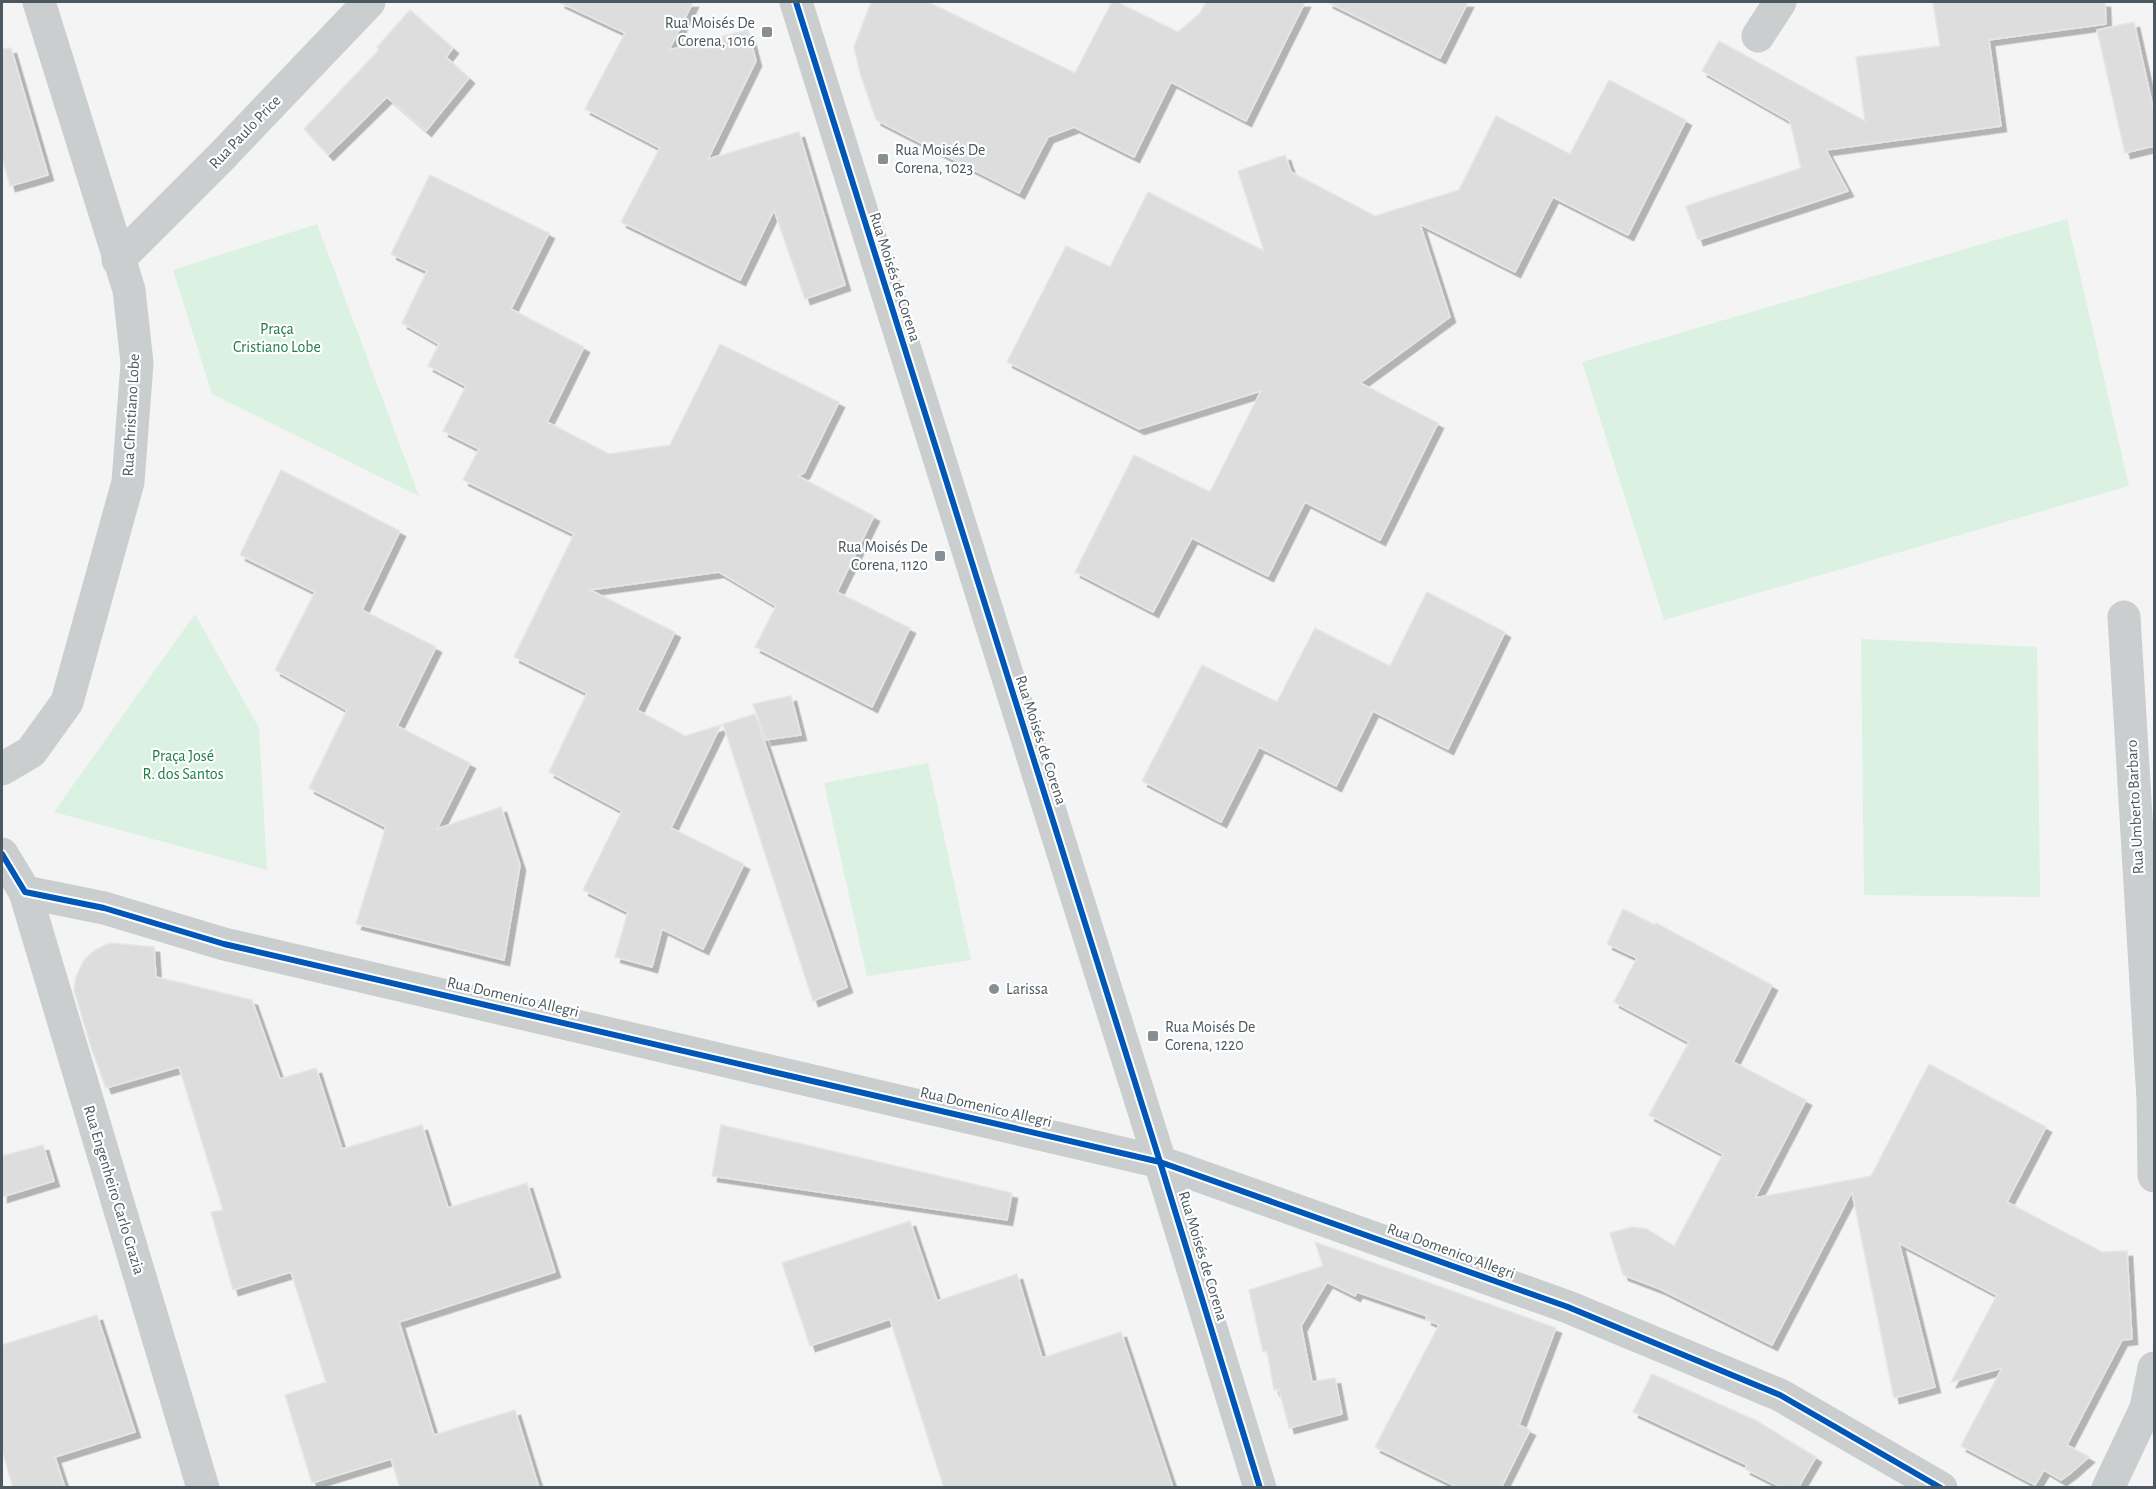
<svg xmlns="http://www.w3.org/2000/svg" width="2156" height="1489" font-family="'Alegreya Sans',sans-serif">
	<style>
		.green { fill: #dbf1e1 }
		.building { fill: #ddddde; stroke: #e5e6e6; stroke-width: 1.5; filter: url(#shadow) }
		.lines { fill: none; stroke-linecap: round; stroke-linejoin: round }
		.minor { stroke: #cbcecf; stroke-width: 33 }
		.cycleway-casing { stroke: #fff; stroke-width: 10 }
		.cycleway { stroke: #0057b8; stroke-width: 6 }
		.poi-dot { fill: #868f93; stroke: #fff; stroke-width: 2 }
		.labels { text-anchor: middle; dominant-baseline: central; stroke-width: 4.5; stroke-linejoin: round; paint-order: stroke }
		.poi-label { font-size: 16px; fill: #4b585f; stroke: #fff; text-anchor: start }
		.street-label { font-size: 16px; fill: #4b585f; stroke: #fff }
		.park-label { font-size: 16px; fill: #1e7e44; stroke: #fff }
	</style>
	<defs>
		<filter id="shadow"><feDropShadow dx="5.5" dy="5.5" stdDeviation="0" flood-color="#0004"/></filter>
	</defs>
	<rect width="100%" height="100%" fill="#f4f4f4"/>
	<!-- green -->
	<g class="green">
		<path d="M2067 219 2129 486 1664 620 1582 362Z"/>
		<path d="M317 224 419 496 212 394 173 270Z"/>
		<path d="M195 614 259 728 267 870 54 812Z"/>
		<path d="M1861 639 2037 647 2040 897 1864 895Z"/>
		<path d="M928 763 971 960 867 976 824 783Z"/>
	</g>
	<!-- building -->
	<g class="building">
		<path d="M559 2H693L669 50 748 30 756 61 708 159 799 132 845 285 805 299 774 210 740 280 621 222 660 148 585 109 625 33Z"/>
		<path d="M871 2H928L1075 73 1112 2H1117L1178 32 1200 13 1206 2H1305L1246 121 1171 82 1134 157 1074 127 1048 137 1019 193 876 120 860 73 854 47Z"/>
		<path d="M1327 2H1468L1440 58Z"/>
		<path d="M1933 2H2105L2106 24 1989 40 2001 126 1826 150 1848 191 1698 240 1686 206 1801 168 1790 121 1702 71 1719 41 1865 121 1856 57 1940 46Z"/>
		<path d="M410 10 453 48 446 57 469 78 426 131 387 97 328 155 304 129 379 50 377 47Z"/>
		<path d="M2134 22 2154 112V146L2125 153 2097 30Z"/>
		<path d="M11 48 48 175 10 186 2 157V49Z"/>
		<path d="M1609 80 1686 120 1628 235 1553 197 1515 272 1420 224 1450 317 1360 383 1438 423 1380 540 1305 502 1268 576 1192 538 1153 612 1075 572 1134 455 1210 492 1261 391 1139 429 1007 362 1066 246 1110 267 1148 192 1264 251 1238 171 1285 155 1291 172 1375 216 1459 190 1496 116 1570 154Z"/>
		<path d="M430 175 549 233 511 309 584 347 547 422 609 454 670 445 720 344 839 402 804 473 798 476 874 516 837 592 910 628 872 707 755 647 776 606 719 572 590 590 675 632 637 710 685 736 721 725 671 828 744 864 703 949 662 929 652 967 615 957 628 912 583 890 622 811 549 772 587 693 514 657 574 534 463 480 479 449 443 431 466 386 428 366 439 344 402 323 427 271 391 254Z"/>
		<path d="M281 470 400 531 362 610 436 647 397 726 470 763 437 829 501 807 520 865 504 960 356 924 386 827 309 788 347 710 275 670 315 592 240 555Z"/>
		<path d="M1427 592 1505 632 1448 749 1373 711 1336 786 1259 747 1221 822 1142 781 1202 665 1277 702 1315 628 1390 666Z"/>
		<path d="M791 696 801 735 766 740 753 704Z"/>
		<path d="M755 714 847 987 813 1001 723 724Z"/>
		<path d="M1623 909 1655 925 1656 923 1772 985 1733 1062 1806 1100 1755 1198 1871 1176 1929 1064 2046 1127 2007 1202 2102 1252 2127 1251 2132 1339 2122 1340 2067 1445 2089 1457 2071 1473 2061 1480 2044 1470 2035 1485 1961 1446 2002 1368 1951 1382 1997 1295 1899 1243 1935 1387 1894 1398 1852 1192 1772 1345 1660 1289 1623 1275 1610 1233 1632 1227 1647 1229 1674 1246 1723 1154 1649 1115 1689 1042 1614 1002 1637 958 1607 944Z"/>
		<path d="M110 943 154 947 156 977 252 1000 280 1079 316 1068 342 1149 422 1125 448 1208 527 1183 555 1272 399 1322 434 1435 515 1410 539 1488H400L391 1459 312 1483 285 1395 326 1382 291 1272 233 1290 211 1212 223 1210 179 1067 106 1088 92 1050 74 990 76 977 84 960 95 950Z"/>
		<path d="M721 1125 1012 1193 1007 1220 712 1176Z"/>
		<path d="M43 1145 54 1181 2 1197V1156Z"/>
		<path d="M910 1221 937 1301 1017 1274 1042 1358 1121 1332 1173 1488H944L890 1319 810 1346 782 1263Z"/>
		<path d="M1315 1242 1556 1328 1519 1425 1530 1430 1501 1488H1459L1375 1447 1439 1325 1426 1319 1427 1316 1357 1292 1355 1296 1327 1282 1301 1326 1312 1382 1335 1378 1342 1414 1289 1428 1279 1389 1274 1390 1267 1351 1263 1352 1249 1290 1323 1266Z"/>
		<path d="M97 1315 135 1432 55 1457 65 1488H13L2 1450V1345Z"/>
		<path d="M1652 1374 1757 1421 1816 1457 1798 1488H1783L1745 1469 1747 1465 1633 1412Z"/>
	</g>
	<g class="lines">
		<!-- minor -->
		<g class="minor">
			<path d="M796 2 1160 1162 1260 1488"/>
			<path d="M1758 36 1780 2"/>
			<path d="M118 260 222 156 369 2"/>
			<path d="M2124 617 2153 1100 2154 1176"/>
			<path d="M2 769 31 752 67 702 128 482 137 363 129 290 39 2"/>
			<path d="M2 854 25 892 104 908 224 944 1160 1162 1568 1307 1780 1395 1941 1488"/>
			<path d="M25 892 203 1488"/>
			<path d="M2108 1488 2146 1408 2154 1368"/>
		</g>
		<!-- cycleway casing -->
		<g class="cycleway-casing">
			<g id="cycleway">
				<path d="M796 2 1160 1162 1260 1488"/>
				<path d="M2 854 25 892 104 908 224 944 1160 1162 1568 1307 1780 1395 1941 1488"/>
			</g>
		</g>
		<!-- cycleway -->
		<use href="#cycleway" class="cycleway"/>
	</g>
	<!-- markers -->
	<g class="poi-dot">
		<rect x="761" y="26" width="12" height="12" rx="3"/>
		<rect x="877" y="153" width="12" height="12" rx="3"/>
		<rect x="934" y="550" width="12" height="12" rx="3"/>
		<circle cx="994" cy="989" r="6"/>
		<rect x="1147" y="1030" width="12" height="12" rx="3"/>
	</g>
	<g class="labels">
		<!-- poi labels -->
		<g class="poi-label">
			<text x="755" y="23" text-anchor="end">Rua Moisés De<tspan x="755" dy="18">Corena, 1016</tspan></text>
			<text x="895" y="150">Rua Moisés De<tspan x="895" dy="18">Corena, 1023</tspan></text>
			<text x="928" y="547" text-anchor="end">Rua Moisés De<tspan x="928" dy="18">Corena, 1120</tspan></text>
			<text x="1006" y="989">Larissa</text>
			<text x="1165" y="1027">Rua Moisés De<tspan x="1165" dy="18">Corena, 1220</tspan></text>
		</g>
		<!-- street labels -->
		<g class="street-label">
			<text transform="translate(245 132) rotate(-46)">Rua Paulo Price</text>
			<text transform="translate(895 277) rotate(72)">Rua Moisés de Corena</text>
			<text transform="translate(131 415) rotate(-87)">Rua Christiano Lobe</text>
			<text transform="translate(1041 740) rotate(72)">Rua Moisés de Corena</text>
			<text transform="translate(2135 807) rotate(-93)">Rua Umberto Barbaro</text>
			<text transform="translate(513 997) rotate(13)">Rua Domenico Allegri</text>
			<text transform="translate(986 1107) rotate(13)">Rua Domenico Allegri</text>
			<text transform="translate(114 1190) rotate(73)">Rua Engenheiro Carlo Grazia</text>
			<text transform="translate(1451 1251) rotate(20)">Rua Domenico Allegri</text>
			<text transform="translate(1203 1256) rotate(73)">Rua Moisés de Corena</text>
		</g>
		<!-- park labels -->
		<g class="park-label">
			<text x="277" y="329">Praça<tspan x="277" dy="18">Cristiano Lobe</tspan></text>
			<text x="183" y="756">Praça José<tspan x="183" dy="18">R. dos Santos</tspan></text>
		</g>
	</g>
	<!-- border -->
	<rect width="2156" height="1489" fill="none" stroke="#4b585f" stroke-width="6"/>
</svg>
